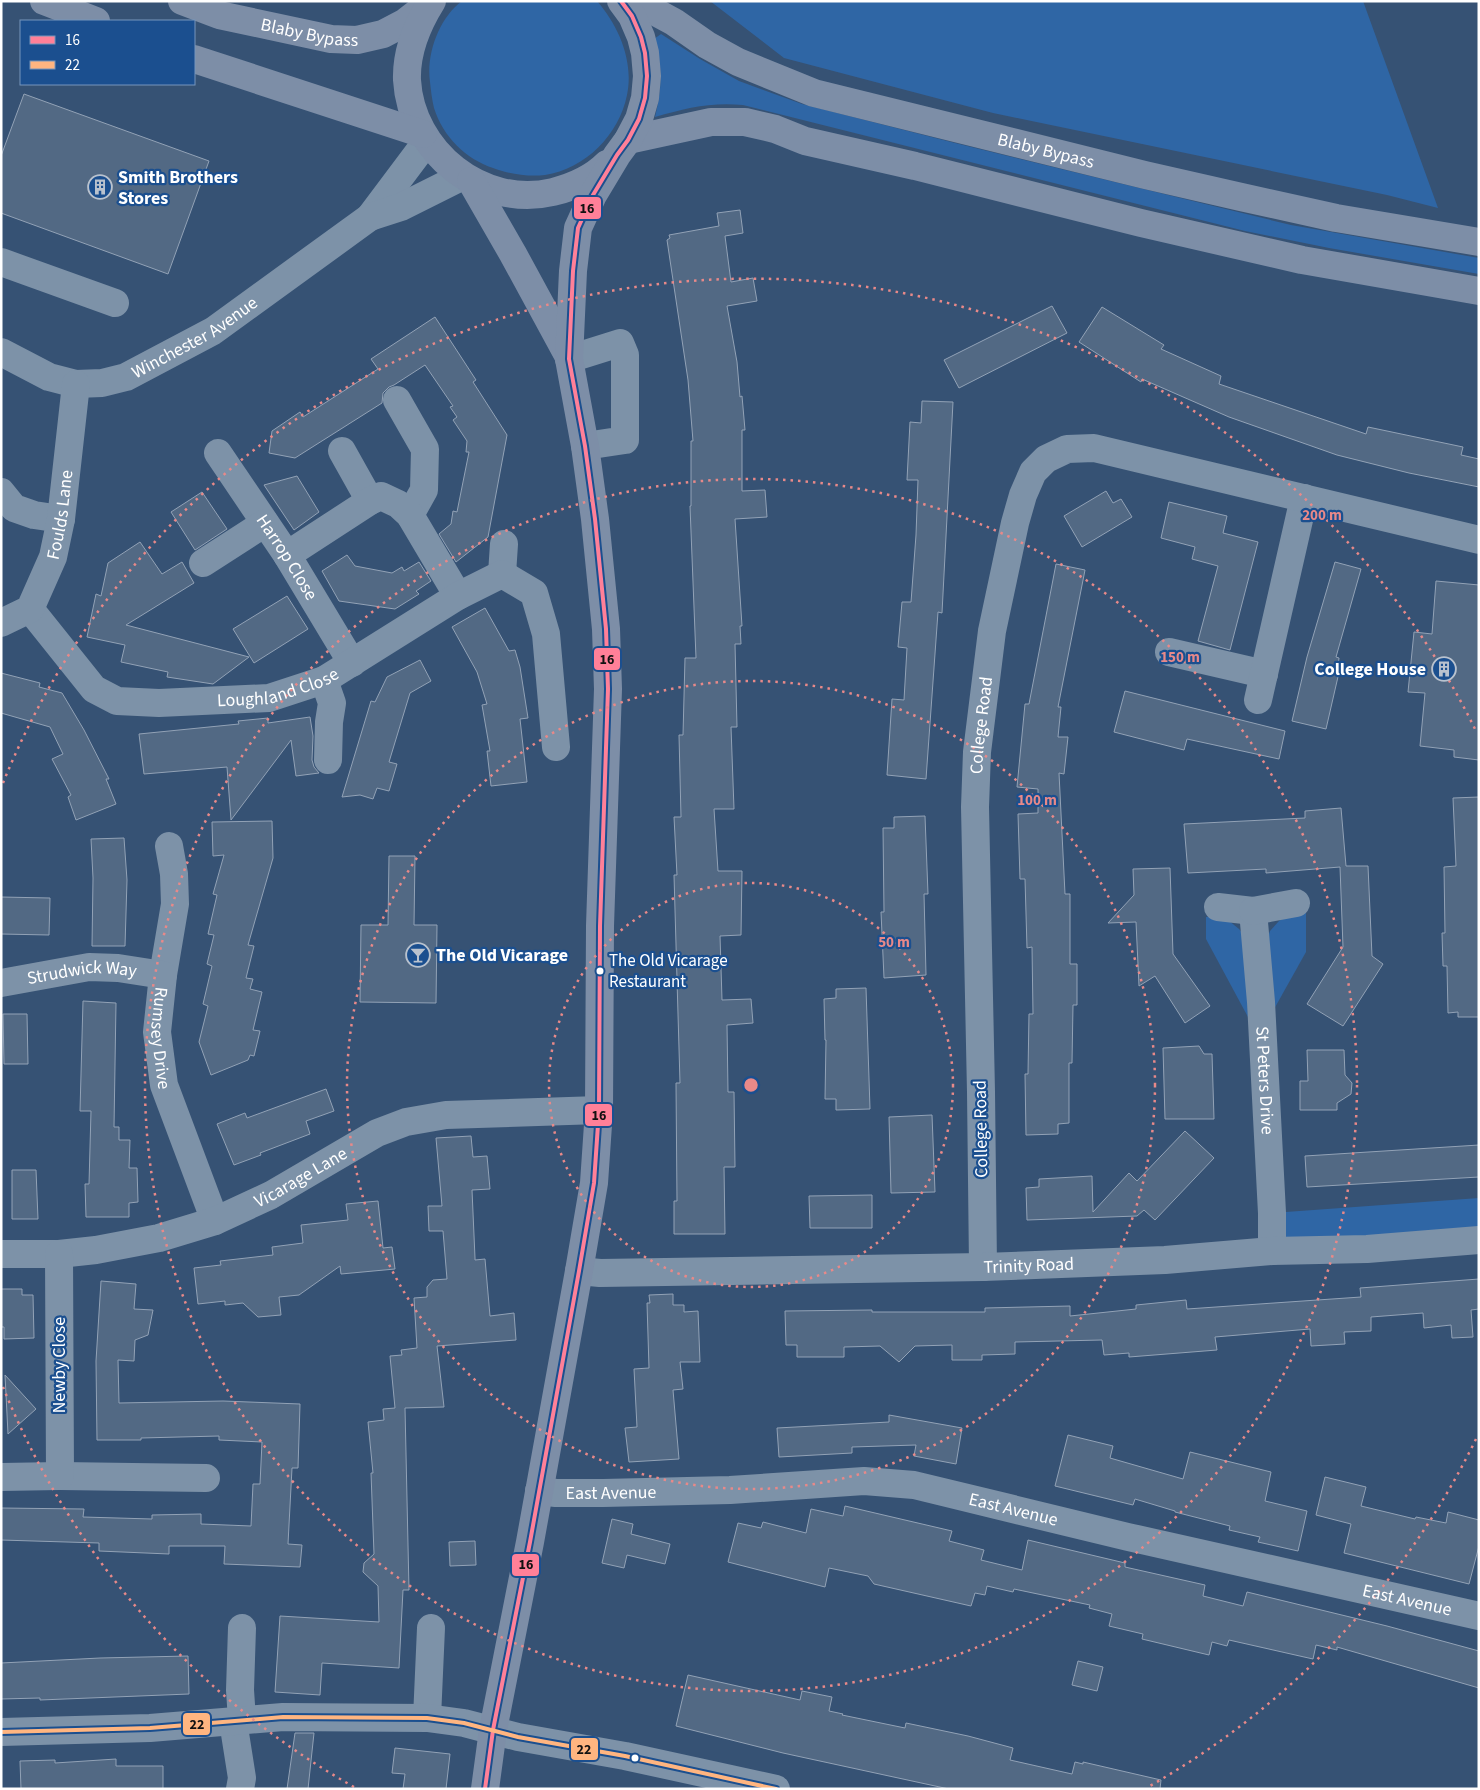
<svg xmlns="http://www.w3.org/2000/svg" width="1480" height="1790" font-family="'Source Sans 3',sans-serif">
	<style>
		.green { fill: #2f66a5 }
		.building { fill: #526984; stroke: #92a2b6 }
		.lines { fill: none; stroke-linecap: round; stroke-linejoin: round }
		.minor { stroke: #7d92a8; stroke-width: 28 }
		.major { stroke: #7d8ea7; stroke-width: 28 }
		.bus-1-casing { stroke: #1b4f8f; stroke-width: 8 }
		.bus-2-casing { stroke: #1b4f8f; stroke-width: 8 }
		.bus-1 { stroke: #ff8098; stroke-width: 4 }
		.bus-2 { stroke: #ffb580; stroke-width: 4 }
		.ring { fill: none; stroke: #e88989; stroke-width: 2.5; stroke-dasharray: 2.5 5 }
		.bus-dot { fill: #fff; stroke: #1b4f8f; stroke-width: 2 }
		.labels { text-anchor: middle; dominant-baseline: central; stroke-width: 4.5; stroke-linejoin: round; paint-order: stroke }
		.bus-label { font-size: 17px; fill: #fff; stroke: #1b4f8f; text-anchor: start }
		.street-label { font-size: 18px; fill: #fff; stroke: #1b4f8f }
		.poi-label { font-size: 18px; font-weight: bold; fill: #fff; stroke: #1b4f8f; text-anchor: start }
		.centre { fill: #e88989; stroke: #1b4f8f; stroke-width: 2.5 }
		.ring-label { font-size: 15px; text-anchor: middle; font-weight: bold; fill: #e88989; stroke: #1b4f8f; stroke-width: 4.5; stroke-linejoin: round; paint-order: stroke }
		.line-badge { stroke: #1b4f8f; stroke-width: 2 }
		.pale-badge-label { font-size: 14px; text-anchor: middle; font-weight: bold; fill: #111 }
	</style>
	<rect width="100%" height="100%" fill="#365274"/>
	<!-- green -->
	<g class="green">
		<path d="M462 1H597C619 26 634 62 627 95 619 135 585 169 545 175 528 177 509 174 493 168 466 159 443 137 434 108 432 100 431 91 430 82 426 54 439 18 462 1Z"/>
		<path d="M710 1H1363L1438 208 1387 195 993 113 784 58Z"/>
		<path d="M661 34 700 59 739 81 802 104 955 143 1291 225 1479 258V274L1329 248 1245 231 743 105C711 102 686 108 655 117 662 89 663 66 654 39Z"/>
		<path d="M1306 913V952L1269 1018 1263 950 1270 931 1279 921 1290 914Z"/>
		<path d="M1223 916 1239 929 1245 936 1248 1017 1206 939V917Z"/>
		<path d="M1479 1198V1240L1272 1251V1213Z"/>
	</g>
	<!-- building -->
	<g class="building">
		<path d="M24 94 209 161 168 274 1 213V156Z"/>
		<path d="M740 210 743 233 725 236 731 282 753 278 757 301 727 306 737 362 740 397 742 396 745 430H742V491L765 490 767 517 735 519 742 626H740L741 644H735L737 727H731L734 809H714L718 871H742L741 935 720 936 722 1000 751 999 753 1023 727 1025 728 1092H734L735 1167H724L725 1234H674V1201H677L676 1083H680L674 875H677L674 817H681L679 735H683L685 658H696L690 506H691V441H693L688 380 667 240 670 238 669 235 719 226 717 213Z"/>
		<path d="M1052 306 1067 333 959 388 944 360Z"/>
		<path d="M1102 307 1164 345 1161 349 1221 376 1219 384 1366 434 1368 427 1463 447 1461 455 1479 459V487L1409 473 1337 455 1229 417 1142 379 1141 382 1079 342Z"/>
		<path d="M435 317 476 380 473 382 507 435 488 537 456 562 439 534 451 524 453 511 457 512 469 452H466L467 441 453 420 457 417 450 407 453 406 425 365 394 385 389 387 383 393 382 403 295 458 269 453 272 431 300 412 303 417 378 369 371 359Z"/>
		<path d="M922 401 953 402 942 613 938 612 926 779 887 775 892 699 904 700 907 648 898 647 902 602H911L916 535 918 480H907L910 422 921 423Z"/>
		<path d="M297 476 319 512 294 530 264 485Z"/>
		<path d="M1106 491 1113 503 1121 499 1132 517 1082 547 1064 516Z"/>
		<path d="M202 492 227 529 195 550 171 512Z"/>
		<path d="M1169 502 1227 516 1223 533 1258 542 1230 650 1198 641 1218 566 1192 559 1195 547 1161 538Z"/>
		<path d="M140 542 162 574 182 562 194 583 126 625 249 657 213 684 167 677 168 672 121 662 125 645 87 637 96 594 101 596 108 563Z"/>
		<path d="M347 555 355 566 392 573 402 567 404 571 419 562 431 581 416 591 419 594 395 609 339 601 322 571Z"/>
		<path d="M1335 562 1361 569 1336 657 1339 658 1338 666 1340 668 1326 729 1292 721 1307 657Z"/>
		<path d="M1056 564 1085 570 1058 707H1061L1058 737H1068L1064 774 1059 773 1065 894H1070V964H1077V1005H1073L1072 1063H1069V1123L1058 1124V1134L1026 1135 1025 1074H1028L1029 1014H1033L1032 947 1027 948 1025 879H1020L1018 814 1038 813V789L1017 787 1025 704H1029Z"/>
		<path d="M1436 581 1479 585V760L1454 757V750L1420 746 1425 693 1408 692 1414 632 1432 634Z"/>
		<path d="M287 596 308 629 254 663 233 629Z"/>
		<path d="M485 608 509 651 515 650 520 667 528 718 520 719 527 782 491 786 487 751H490L482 705 487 704 477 672 452 627Z"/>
		<path d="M420 660 431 681 410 693 389 762 397 764 389 791 377 788 373 799 360 795 342 797 371 701 375 702 387 677Z"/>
		<path d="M1 673 40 683 39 687 62 693 84 730 109 779H106L116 804 76 820 68 797 71 795 52 759 63 754 50 727 1 713Z"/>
		<path d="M1125 691 1285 731 1279 759 1187 739 1184 750 1114 732Z"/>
		<path d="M310 717 313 736 312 760 314 767 319 773 296 776 291 740 231 820 227 767 144 774 139 734 239 724 238 721 268 718V723Z"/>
		<path d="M1479 797V1017H1458V1012L1448 1013 1447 966H1443L1442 933H1445L1444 867 1456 866 1453 798Z"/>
		<path d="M1341 808 1346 866H1368L1372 956 1383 964 1343 1026 1307 1004 1343 947 1340 867 1266 873V869L1188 873 1184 824 1305 818V811Z"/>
		<path d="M925 816 928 894H924L926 975 884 978 881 912H884L883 828H894V817Z"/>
		<path d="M272 821 273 858 248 945 254 946 246 978 253 979 250 989 262 992 253 1030 260 1031 254 1056 250 1055 248 1060 211 1075 199 1042 208 1006 203 1004 212 966 207 964 214 935 208 934 217 895 213 894 224 855 213 856 212 822Z"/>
		<path d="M124 838 127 880 125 946H92L93 878 91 839Z"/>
		<path d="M389 856H415L414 925H437L436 1003 360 1002 361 925H388Z"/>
		<path d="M1170 868 1173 954 1210 1006 1185 1023 1155 976 1139 986 1136 922 1108 923 1134 895 1133 869Z"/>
		<path d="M1 897 50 898 49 935 1 934Z"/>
		<path d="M866 988 870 1109 836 1110V1099H825L826 1040H825L824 999 836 998V989Z"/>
		<path d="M83 1001 116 1003 114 1127H119V1140H130L129 1168H137L138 1202 129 1203V1217H86L85 1184H89L91 1111H80Z"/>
		<path d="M3 1014H27L28 1064H4Z"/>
		<path d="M1199 1046 1204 1054H1212L1214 1119H1165L1163 1048Z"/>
		<path d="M1307 1050H1344L1345 1075 1352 1083 1351 1094 1337 1103V1110H1300V1081H1308Z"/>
		<path d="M326 1089 334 1111 306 1121 310 1134 260 1153 261 1155 234 1165 217 1124 245 1113 247 1118Z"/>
		<path d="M932 1115 935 1192 891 1193 889 1117Z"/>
		<path d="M1185 1131 1214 1158 1155 1220 1144 1210 1137 1216 1027 1220 1026 1188 1039 1187V1179L1092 1176 1093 1212 1129 1173 1137 1181Z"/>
		<path d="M471 1136 473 1157 487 1156 490 1189 472 1190 475 1258V1260L485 1259 490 1316 514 1313 516 1340 437 1346 444 1407 405 1408 409 1590H403L399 1668 322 1663 320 1695 275 1692 280 1616 379 1622 378 1586 363 1572 364 1563 374 1554 371 1473H373L368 1422 384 1420 383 1409 395 1408 390 1356 402 1355 401 1350 417 1348 414 1298 427 1297V1287L433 1280 447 1279 443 1231H429L428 1206H442L436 1138Z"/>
		<path d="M1479 1145V1177L1307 1187 1305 1156Z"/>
		<path d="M12 1170H36L38 1219H12Z"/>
		<path d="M872 1195V1228H810L809 1196Z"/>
		<path d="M378 1201 383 1248 392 1247 395 1269 341 1274 340 1266 299 1295 279 1297 281 1315 258 1317 243 1303 225 1305V1301L198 1304 194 1268 221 1265 220 1261 273 1255 272 1247 303 1243 301 1225 348 1220 346 1204Z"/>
		<path d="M1479 1279V1309L1471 1310 1473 1337 1452 1338 1451 1325 1424 1328 1423 1313 1371 1317V1331L1344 1332 1345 1344 1311 1346 1310 1329 1215 1337 1217 1350 1129 1357V1353L1104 1355 1102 1340 1015 1342V1354L982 1355V1360H952V1345L915 1346 899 1362 880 1346 844 1347V1357H797V1345H786L785 1311 872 1310V1312H985V1308L1070 1306V1316L1136 1309V1305L1186 1300 1187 1309 1361 1297 1360 1288Z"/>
		<path d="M101 1281 136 1284 134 1309 153 1310 148 1335 135 1340 134 1361 118 1360 119 1403 223 1401 300 1404 298 1468H292L288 1544 302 1545 300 1567 224 1564 225 1546H169V1554L99 1551V1543L1 1540V1508L84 1509 83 1517 152 1519V1515L201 1514V1524L251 1526 253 1484H260L262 1442 219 1440V1436L141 1438V1440H97L96 1361Z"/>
		<path d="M1 1289H22V1295H33L34 1338 4 1339V1327H1Z"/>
		<path d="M673 1294V1305H684V1312L698 1311 700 1362H680L683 1389 673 1390 679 1459 629 1462 625 1428 637 1427 634 1369 649 1368 647 1303H650L649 1295Z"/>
		<path d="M5 1375 36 1409 8 1434Z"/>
		<path d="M889 1415 962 1428 956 1464 914 1456 916 1445 852 1447V1453L779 1457 777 1428 889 1422Z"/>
		<path d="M1068 1435 1113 1446 1110 1458 1183 1479 1190 1452 1271 1472 1265 1501 1307 1511 1298 1551 1258 1542 1260 1537 1229 1530 1230 1526 1175 1512V1511L1135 1499 1133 1505 1055 1486Z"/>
		<path d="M1325 1477 1366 1487 1361 1506 1415 1519 1416 1517 1446 1523 1448 1512 1479 1520V1546L1469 1584 1344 1553 1351 1524 1316 1515Z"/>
		<path d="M845 1506 952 1531 949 1541 984 1550 981 1560 1022 1570 1028 1540 1125 1563V1567L1205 1585 1203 1596 1243 1606 1247 1592 1387 1626 1479 1651V1688L1337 1647V1650L1316 1645 1313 1659 1229 1640 1227 1646 1212 1642 1209 1655 1142 1639 1143 1634 1109 1626 1112 1614 1089 1608 1090 1605 1014 1589 1013 1592 987 1586 985 1595 975 1593 971 1606 874 1584 868 1576 829 1568 825 1587 728 1562 738 1523 761 1528 763 1522 806 1533 811 1509 843 1516Z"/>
		<path d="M612 1519 633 1524 631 1534 670 1544 665 1564 627 1555 624 1568 602 1563Z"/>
		<path d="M475 1541 476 1565 450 1566 449 1542Z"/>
		<path d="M188 1656 189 1694 40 1700V1698L1 1699V1663L100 1658Z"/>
		<path d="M1078 1661 1103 1667 1097 1691 1072 1685Z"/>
		<path d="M688 1675 800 1700 802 1691 832 1697 829 1711 843 1714 842 1715 905 1728 906 1723 968 1736 1013 1748 1010 1760 1072 1774 1075 1762 1083 1764V1762L1161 1780 1160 1789H949L783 1753 676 1726Z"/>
		<path d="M295 1733H314L308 1789H287Z"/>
		<path d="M395 1748 450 1754 446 1789H403L405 1774 392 1773Z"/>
		<path d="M116 1759V1766H163V1789H21L20 1761 55 1760V1763Z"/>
	</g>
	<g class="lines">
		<!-- minor -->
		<g class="minor">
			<path d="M370 217 427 141"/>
			<path d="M1 262 115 303"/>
			<path id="s1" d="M1 352 49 377 76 384 102 383 126 377 213 331 370 217 401 207 463 176"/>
			<path d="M569 359 620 343 625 355V440L585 446"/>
			<path d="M397 400 425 449 424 490 410 515"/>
			<path d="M342 451 370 501"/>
			<path id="s2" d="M218 453 287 555 352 663"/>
			<path d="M1 492 14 508 34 515 61 519"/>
			<path d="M287 555 370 501 381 496 398 504 410 515 458 596"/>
			<path d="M203 563 265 523"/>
			<path d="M502 574 504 544"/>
			<path id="s3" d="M30 609 94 689 117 701 159 703 269 698 324 680 458 596 502 574 534 593 546 634 556 747"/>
			<path id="s4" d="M1 623 30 609 53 557 61 519 76 384"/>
			<path d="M1169 652 1264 674"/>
			<path d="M324 680 332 703 329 722 328 760"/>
			<path d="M1258 700 1304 498"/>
			<path id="s5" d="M169 846 174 874 175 904 163 975 157 1032 164 1085 215 1221"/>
			<path id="s6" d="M1218 907 1253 911 1261 1002 1272 1213V1251"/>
			<path d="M1253 911 1296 903"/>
			<path id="s7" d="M1 983 89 967 118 968 163 975"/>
			<path id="s8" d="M1 1254H59L96 1250 159 1238 215 1221 271 1195 377 1133 406 1122 446 1115 599 1110"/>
			<path id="s9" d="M983 1267 981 1092 975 807 977 752 992 631 1015 523 1023 495 1033 472 1046 459 1067 449 1094 448 1479 540"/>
			<path id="s10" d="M579 1271 600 1273 983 1267 1165 1260 1272 1251 1367 1249 1479 1240"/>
			<path d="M60 1476 206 1478"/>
			<path d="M1 1477 60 1476 59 1254"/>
			<path id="s11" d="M539 1491 556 1493H603L730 1490 864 1481 914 1485 1128 1537 1479 1616"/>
			<path d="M242 1628 240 1690 242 1720"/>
			<path d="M427 1718 431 1628"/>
			<path d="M233 1721 242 1778 240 1789"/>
			<path d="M1 1732 150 1728 283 1717 427 1718 464 1723 518 1737 625 1756 776 1789"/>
		</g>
		<!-- major -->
		<g class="major">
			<path d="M44 1 96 21"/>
			<path id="s12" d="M182 1 219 15 331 39 357 40 383 34 404 23 426 6"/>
			<path d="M432 1C417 25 406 51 407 80 411 152 482 209 553 192 573 187 592 179 607 164"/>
			<path id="s13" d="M635 1 674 22 707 45 738 62 814 93 1145 175 1241 197 1336 218 1479 242"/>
			<path d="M194 59 423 134"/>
			<path d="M628 140 711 122H745L775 129 805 141 915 166 1141 223 1302 260 1479 291"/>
			<path d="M471 181 513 254 569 357"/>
			<path d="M485 1789 493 1730 530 1542 579 1271 594 1183 599 1110 600 926 608 689 606 629 595 519 585 446 569 359 573 271 578 228 593 195 617 155 628 140 639 119 645 98 647 76 645 53 641 37 632 16 621 1"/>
		</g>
		<!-- bus-1 casing -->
		<g class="bus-1-casing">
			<path id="bus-1" d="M485 1789 493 1730 530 1542 579 1271 594 1183 599 1110 600 926 608 689 606 629 595 519 585 446 569 359 573 271 578 228 593 195 617 155 628 140 639 119 645 98 647 76 645 53 641 37 632 16 621 1"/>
		</g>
		<!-- bus-2 casing -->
		<g class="bus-2-casing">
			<path id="bus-2" d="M1 1732 150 1728 283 1717 427 1718 464 1723 518 1737 625 1756 776 1789"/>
		</g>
		<!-- bus-1 -->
		<use href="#bus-1" class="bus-1"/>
		<!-- bus-2 -->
		<use href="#bus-2" class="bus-2"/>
	</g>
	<!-- distance rings -->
	<g class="ring">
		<circle cx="751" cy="1085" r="202"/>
		<circle cx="751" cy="1085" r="404"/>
		<circle cx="751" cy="1085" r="606"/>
		<path d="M1476 1439A807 807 0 0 1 1148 1787M354 1787A807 807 0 0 1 3 1387M3 783A807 807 0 0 1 1476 731"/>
	</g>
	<!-- icons -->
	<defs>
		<g id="building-ring" transform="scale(1.25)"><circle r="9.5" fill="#1b4f8f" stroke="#b9c2ce" stroke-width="1.5"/><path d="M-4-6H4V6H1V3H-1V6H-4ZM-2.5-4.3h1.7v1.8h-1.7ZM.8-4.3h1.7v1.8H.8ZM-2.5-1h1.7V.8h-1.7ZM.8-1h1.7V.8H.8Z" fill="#b9c2ce"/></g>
		<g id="bar-ring" transform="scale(1.25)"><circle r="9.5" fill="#1b4f8f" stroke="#b9c2ce" stroke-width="1.5"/><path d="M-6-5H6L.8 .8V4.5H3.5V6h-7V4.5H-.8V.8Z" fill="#b9c2ce"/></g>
	</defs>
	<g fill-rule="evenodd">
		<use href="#building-ring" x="100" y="187"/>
		<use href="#building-ring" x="1444" y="669"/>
		<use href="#bar-ring" x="418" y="955"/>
	</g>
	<!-- markers -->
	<g class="bus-dot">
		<circle cx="600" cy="971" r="4.5"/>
		<circle cx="635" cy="1758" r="4.5"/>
	</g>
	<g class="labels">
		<!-- bus labels -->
		<g class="bus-label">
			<text x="609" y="961">The Old Vicarage<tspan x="609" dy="21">Restaurant</tspan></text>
		</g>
		<!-- street labels -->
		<g class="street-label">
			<text stroke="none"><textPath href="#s12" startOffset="132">Blaby Bypass</textPath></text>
			<text stroke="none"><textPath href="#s13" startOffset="441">Blaby Bypass</textPath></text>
			<text stroke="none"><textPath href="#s1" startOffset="212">Winchester Avenue</textPath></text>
			<text stroke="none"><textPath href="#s4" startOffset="132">Foulds Lane</textPath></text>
			<text stroke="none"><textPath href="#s2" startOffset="125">Harrop Close</textPath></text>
			<text stroke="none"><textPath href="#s3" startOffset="291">Loughland Close</textPath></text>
			<text stroke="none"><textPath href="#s9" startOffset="542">College Road</textPath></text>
			<text stroke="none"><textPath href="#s7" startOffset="82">Strudwick Way</textPath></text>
			<text stroke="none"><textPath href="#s5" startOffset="194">Rumsey Drive</textPath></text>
			<text stroke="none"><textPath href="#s6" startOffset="205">St Peters Drive</textPath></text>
			<text transform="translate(981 1129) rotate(-91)">College Road</text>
			<text stroke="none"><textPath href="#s8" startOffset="314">Vicarage Lane</textPath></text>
			<text stroke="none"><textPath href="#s10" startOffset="450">Trinity Road</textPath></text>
			<text transform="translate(59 1365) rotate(-90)">Newby Close</text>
			<text stroke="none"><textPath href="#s11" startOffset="72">East Avenue</textPath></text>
			<text stroke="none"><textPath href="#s11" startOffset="478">East Avenue</textPath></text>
			<text stroke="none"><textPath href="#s11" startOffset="882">East Avenue</textPath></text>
		</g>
		<!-- poi labels -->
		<g class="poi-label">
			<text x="118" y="177">Smith Brothers<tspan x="118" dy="21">Stores</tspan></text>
			<text x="1426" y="669" text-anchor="end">College House</text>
			<text x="436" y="955">The Old Vicarage</text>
		</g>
	</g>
	<circle cx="751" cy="1085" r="8" class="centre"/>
	<g class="ring-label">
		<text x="1322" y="520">200 m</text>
		<text x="1180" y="662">150 m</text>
		<text x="1037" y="805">100 m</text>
		<text x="894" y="947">50 m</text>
	</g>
	<g class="line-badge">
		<rect x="573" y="196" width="29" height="24" rx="5" fill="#ff8098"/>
		<rect x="593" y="647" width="28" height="24" rx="5" fill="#ff8098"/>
		<rect x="584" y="1103" width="29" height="24" rx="5" fill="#ff8098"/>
		<rect x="511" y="1553" width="29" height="24" rx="5" fill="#ff8098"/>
		<rect x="182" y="1712" width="29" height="24" rx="5" fill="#ffb580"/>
		<rect x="570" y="1737" width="29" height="24" rx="5" fill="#ffb580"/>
	</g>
	<g class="pale-badge-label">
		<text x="587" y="213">16</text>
		<text x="607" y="664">16</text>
		<text x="599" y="1120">16</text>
		<text x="526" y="1569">16</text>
		<text x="197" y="1729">22</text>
		<text x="584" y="1754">22</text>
	</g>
	<!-- border -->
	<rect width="1480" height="1790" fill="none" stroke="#ffffff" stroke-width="5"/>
	<!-- legend -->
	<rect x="20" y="20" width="175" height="65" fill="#1b4f8f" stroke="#7695bc"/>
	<rect x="30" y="36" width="25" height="8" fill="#ff8098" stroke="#7695bc"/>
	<text x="65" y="45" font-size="15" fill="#ffffff">16</text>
	<rect x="30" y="61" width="25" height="8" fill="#ffb580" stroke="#7695bc"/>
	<text x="65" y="70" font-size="15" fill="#ffffff">22</text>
</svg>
